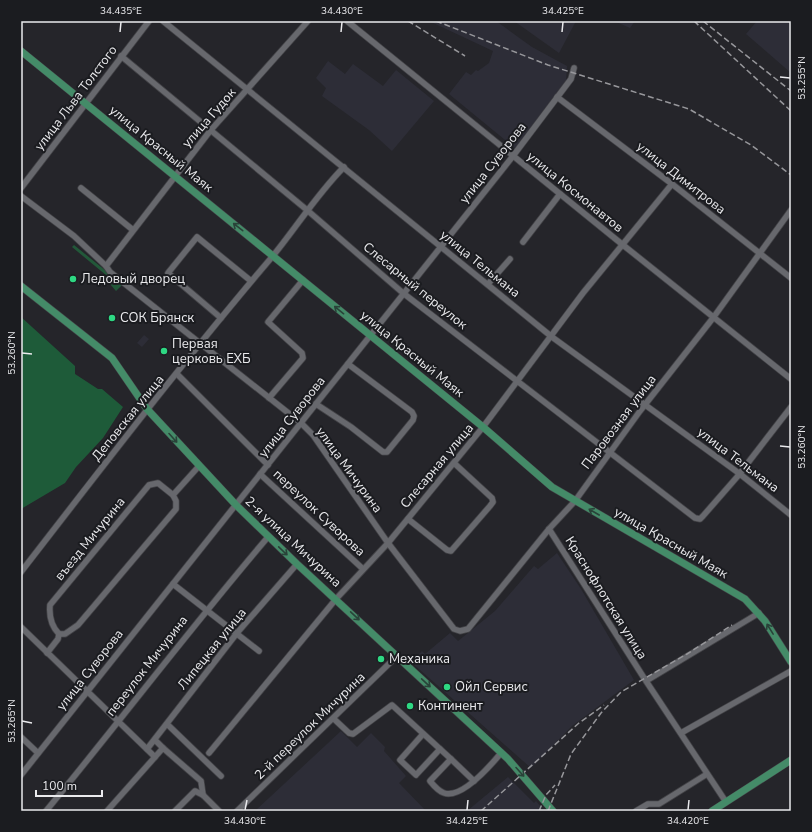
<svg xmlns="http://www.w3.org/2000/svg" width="812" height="832" font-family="'Nunito Sans',sans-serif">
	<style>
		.built { fill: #2d2d37 }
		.green { fill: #225839 }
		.forest { fill: #1e5b39 }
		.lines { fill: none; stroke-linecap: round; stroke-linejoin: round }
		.minor-casing { stroke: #434347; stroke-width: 7 }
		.major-casing { stroke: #434347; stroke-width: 8 }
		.minor { stroke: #67686d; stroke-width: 5.5 }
		.major { stroke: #448b68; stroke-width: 7 }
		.rail { stroke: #97979b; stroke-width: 1.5; stroke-dasharray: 6 3; stroke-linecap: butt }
		.oneway { stroke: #294339 }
		.ticks { fill: none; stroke: #eaeaed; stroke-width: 1.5 }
		.poi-dot { fill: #2ed883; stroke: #1b1c20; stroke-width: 1.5 }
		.labels { text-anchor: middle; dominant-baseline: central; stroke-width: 4; stroke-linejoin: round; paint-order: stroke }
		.street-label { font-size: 13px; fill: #eaeaed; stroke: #1b1c20 }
		.poi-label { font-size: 13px; fill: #eaeaed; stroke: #1b1c20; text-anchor: start }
		.neatline { fill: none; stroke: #eaeaed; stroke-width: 1.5 }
		.ticks-label { font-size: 10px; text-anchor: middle; fill: #eaeaed }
	</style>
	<rect width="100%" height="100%" fill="#25252a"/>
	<!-- built -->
	<g class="built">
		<path d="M429 21H496L532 47 567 66 566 81 515 148 449 94 466 72 471 75 476 70 478 71 489 63 493 51Z"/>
		<path d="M514 21H576L559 53Z"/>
		<path d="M614 21H635L630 28Z"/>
		<path d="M757 21H791V73L746 34Z"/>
		<path d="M328 61 345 74 353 64 383 86 396 70 434 101 392 151 369 130 322 96 326 88 316 78Z"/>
		<path d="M144 335 149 339 142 347 137 343Z"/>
		<path d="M557 553 581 589 634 680 572 726 531 768 411 662 422 651 425 654 450 633 458 641 495 611 534 566 538 569Z"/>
		<path d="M341 731 357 747 371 733 385 747 384 751 406 776 399 783 426 811H255Z"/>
		<path d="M508 777 534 803 536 801 544 811H467Z"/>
	</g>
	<!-- green -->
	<path class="green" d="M74 245 122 284V285L116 291 110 284 112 280 72 247Z"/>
	<!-- forest -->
	<path class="forest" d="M21 317 75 366V374L98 389H102L123 407 103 438 76 467 65 483 21 509Z"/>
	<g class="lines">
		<!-- minor casing -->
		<g class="minor-casing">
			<g id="minor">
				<path d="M163 21 552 337 740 474 791 515"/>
				<path d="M308 21 210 131 106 266 110 272 301 423 313 435 388 543 454 629 460 631 468 629 549 529 575 501 640 411 713 318 791 210"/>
				<path d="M347 21 623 245 791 379"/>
				<path d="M121 56 307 210 403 293 695 518 700 519 703 516 737 477 791 407"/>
				<path d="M557 97 672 184 791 278"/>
				<path d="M21 188 149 21"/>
				<path d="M81 188 133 230"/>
				<path d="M21 196 74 236 106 266"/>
				<path d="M523 242 560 194"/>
				<path d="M488 284 510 259"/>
				<path d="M221 318 168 273 197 237 251 281"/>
				<path d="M177 374 268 465"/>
				<path d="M269 398 303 358 302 353 268 322 303 280"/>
				<path d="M316 404 351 427 383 452H387L413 420 414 416 412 412 348 364"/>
				<path d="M260 474 363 569"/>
				<path d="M408 519 447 550 451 551 490 506 493 502 492 498 454 463"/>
				<path d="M549 529 644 678"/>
				<path d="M21 572C103 466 185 359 272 257 296 228 317 194 344 167"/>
				<path d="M173 584 259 651"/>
				<path d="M21 627 155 757 163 748 201 781 203 795 219 811"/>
				<path d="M59 634C51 626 49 616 50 605L149 485 158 483 173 495"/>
				<path d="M47 653 58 639 59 634H65L78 625 176 509V501L173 495 199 466"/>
				<path d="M334 719 349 733 353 734 392 705 451 759 430 781C434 786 438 791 444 793 462 799 491 765 501 753"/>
				<path d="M167 724 221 776"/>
				<path d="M681 733 791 671"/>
				<path d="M423 734 400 760 416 775 440 749"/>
				<path d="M21 737 38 753"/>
				<path d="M155 740 163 748"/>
				<path d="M147 749 237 633 297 564"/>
				<path d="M209 753 336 599 388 543 483 427 583 293 672 184"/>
				<path d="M451 759 474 781"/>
				<path d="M21 775 513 156 571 79 574 68"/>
				<path d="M726 802 646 681 759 613"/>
				<path d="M46 811C121 720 192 626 268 537"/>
				<path d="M107 811 155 757"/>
				<path d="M175 811 195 791 203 795"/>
				<path d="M237 811 397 656"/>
				<path d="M636 811 648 804H659L707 774"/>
			</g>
		</g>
		<!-- major casing -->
		<g class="major-casing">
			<g id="major">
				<path d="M21 51 483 427 552 487 745 599 765 621 791 662"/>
				<path d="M21 286 112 358 147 409 236 505 297 564 508 759 553 811"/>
				<path d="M712 811 791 760"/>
			</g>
		</g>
		<!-- minor -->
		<use href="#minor" class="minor"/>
		<!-- major -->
		<use href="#major" class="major"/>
		<!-- rail -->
		<g class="rail">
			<path d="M408 21 465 56"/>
			<path d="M436 21 548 65 689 109 751 145 791 175"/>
			<path d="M694 21 791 111"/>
			<path d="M703 21 791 91"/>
			<path d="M481 811 579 723 604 705"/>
			<path d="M539 811 546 795 555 785"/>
			<path d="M548 811 571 754 601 713 621 692 687 654 732 625"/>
		</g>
	</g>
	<!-- one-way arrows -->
	<defs><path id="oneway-shaft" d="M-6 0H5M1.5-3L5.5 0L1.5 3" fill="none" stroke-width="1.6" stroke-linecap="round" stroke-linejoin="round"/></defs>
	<g class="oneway">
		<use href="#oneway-shaft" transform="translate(238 227) rotate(-142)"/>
		<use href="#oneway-shaft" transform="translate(339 310) rotate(-141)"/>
		<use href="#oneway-shaft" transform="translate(173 438) rotate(48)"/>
		<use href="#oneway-shaft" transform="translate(594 512) rotate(-150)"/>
		<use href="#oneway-shaft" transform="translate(283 551) rotate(44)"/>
		<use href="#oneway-shaft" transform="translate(355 616) rotate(43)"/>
		<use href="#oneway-shaft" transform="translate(770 629) rotate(-122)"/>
		<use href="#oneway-shaft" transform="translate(426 683) rotate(43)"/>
		<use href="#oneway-shaft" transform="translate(520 772) rotate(48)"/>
	</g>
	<!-- ticks -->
	<path class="ticks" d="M120 32 121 22M341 32 342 22M562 32 563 22M780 77 790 78M22 353 32 354M780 446 790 447M22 721 32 723M245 810 247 800M467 810 468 800M688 810 689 800"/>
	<!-- markers -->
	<g class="poi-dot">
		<circle cx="73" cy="279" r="4"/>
		<circle cx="112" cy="318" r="4"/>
		<circle cx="164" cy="351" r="4"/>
		<circle cx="381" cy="659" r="4"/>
		<circle cx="447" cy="687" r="4"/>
		<circle cx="410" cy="706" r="4"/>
	</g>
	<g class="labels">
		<!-- street labels -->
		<g class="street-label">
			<text transform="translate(76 98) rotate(-53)">улица Льва Толстого</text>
			<text transform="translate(209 118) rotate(-49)">улица Гудок</text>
			<text transform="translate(161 149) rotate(39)">улица Красный Маяк</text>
			<text transform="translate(493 163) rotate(-52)">улица Суворова</text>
			<text transform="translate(681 178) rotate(38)">улица Димитрова</text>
			<text transform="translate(575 192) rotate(39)">улица Космонавтов</text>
			<text transform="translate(480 264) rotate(39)">улица Тельмана</text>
			<text transform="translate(415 286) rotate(39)">Слесарный переулок</text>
			<text transform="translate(412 354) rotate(39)">улица Красный Маяк</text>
			<text transform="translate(292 417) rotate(-52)">улица Суворова</text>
			<text transform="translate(128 418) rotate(-51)">Деповская улица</text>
			<text transform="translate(619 422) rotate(-53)">Паровозная улица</text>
			<text transform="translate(738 460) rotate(37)">улица Тельмана</text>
			<text transform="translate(437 466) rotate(-50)">Слесарная улица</text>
			<text transform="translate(349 470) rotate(54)">улица Мичурина</text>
			<text transform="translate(319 513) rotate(43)">переулок Суворова</text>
			<text transform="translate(90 539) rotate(-51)">въезд Мичурина</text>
			<text transform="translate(293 542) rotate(43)">2-я улица Мичурина</text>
			<text transform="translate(671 543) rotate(30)">улица Красный Маяк</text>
			<text transform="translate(606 598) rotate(58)">Краснофлотская улица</text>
			<text transform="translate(212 649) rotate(-51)">Липецкая улица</text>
			<text transform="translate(147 666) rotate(-52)">переулок Мичурина</text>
			<text transform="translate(90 670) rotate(-52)">улица Суворова</text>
			<text transform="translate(310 726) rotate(-44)">2-й переулок Мичурина</text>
		</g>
		<!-- poi labels -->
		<g class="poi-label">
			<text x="81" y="279">Ледовый дворец</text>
			<text x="120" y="318">СОК Брянск</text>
			<text x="172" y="344">Первая<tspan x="172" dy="15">церковь ЕХБ</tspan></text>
			<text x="389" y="659">Механика</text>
			<text x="455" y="687">Ойл Сервис</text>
			<text x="418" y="706">Континент</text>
		</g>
	</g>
	<!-- border -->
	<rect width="812" height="832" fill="none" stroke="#1b1c20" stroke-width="44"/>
	<!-- scale -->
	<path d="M36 790v6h66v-6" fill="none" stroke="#eaeaed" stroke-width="2"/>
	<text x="42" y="790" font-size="12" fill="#eaeaed" stroke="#1b1c20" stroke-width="3" paint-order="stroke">100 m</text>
	<rect x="22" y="22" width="768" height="788" class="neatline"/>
	<g class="ticks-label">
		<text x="121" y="14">34.435°E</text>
		<text x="342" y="14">34.430°E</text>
		<text x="563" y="14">34.425°E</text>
		<text transform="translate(801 78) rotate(-90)" y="4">53.255°N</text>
		<text transform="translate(11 353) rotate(-90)" y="4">53.260°N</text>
		<text transform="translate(801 447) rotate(-90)" y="4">53.260°N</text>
		<text transform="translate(11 721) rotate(-90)" y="4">53.265°N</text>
		<text x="245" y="824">34.430°E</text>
		<text x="467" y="824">34.425°E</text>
		<text x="688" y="824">34.420°E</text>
	</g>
</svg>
